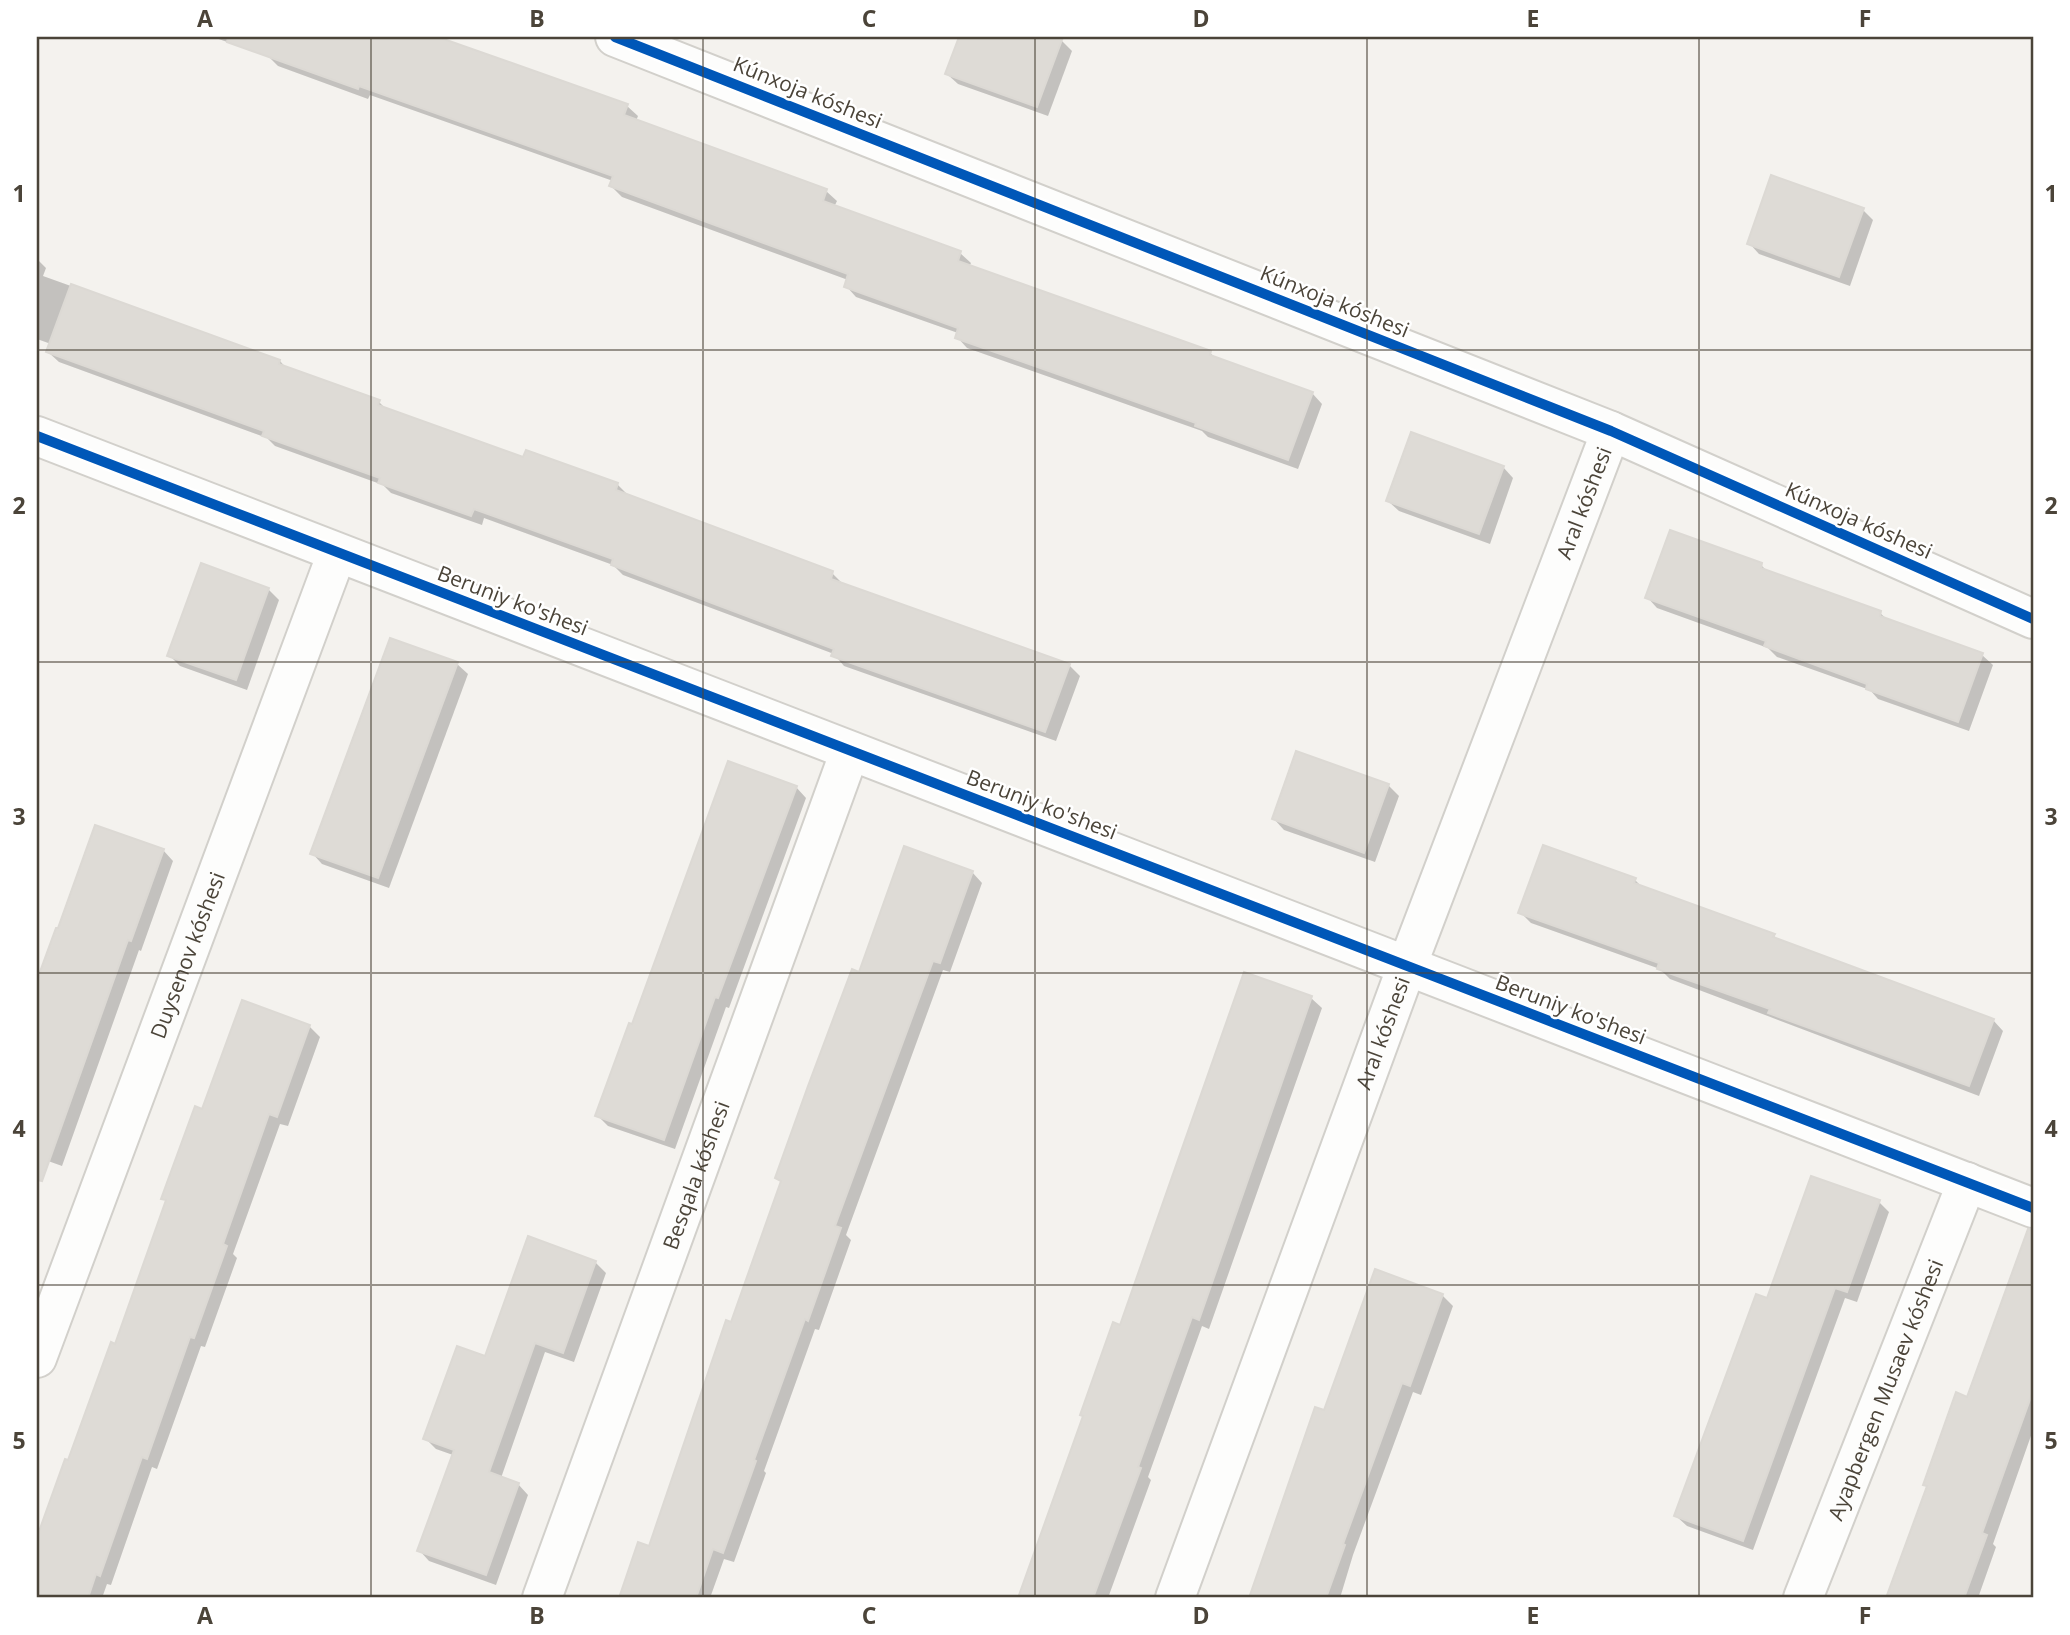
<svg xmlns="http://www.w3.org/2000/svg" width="2070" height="1635" font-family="'Open Sans',sans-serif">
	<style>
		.shadow { fill: #0003 }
		.building { fill: #dedbd6; stroke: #dcd9d4; stroke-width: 2 }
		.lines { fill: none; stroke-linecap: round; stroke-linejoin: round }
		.minor-casing { stroke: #d2d0cb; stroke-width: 42 }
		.minor { stroke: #fdfdfc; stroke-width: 38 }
		.cycleway-casing { stroke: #fff; stroke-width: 15 }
		.cycleway { stroke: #0057b8; stroke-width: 10 }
		.grid { fill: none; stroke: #4b4439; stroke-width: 2; stroke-opacity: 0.55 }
		.labels { text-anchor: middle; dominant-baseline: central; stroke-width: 5; stroke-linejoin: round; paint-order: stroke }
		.street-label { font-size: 21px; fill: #4b4439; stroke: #fff }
		.neatline { fill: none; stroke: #4b4439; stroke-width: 2.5 }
		.grid-label { font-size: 23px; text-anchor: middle; font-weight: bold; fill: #4b4439 }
	</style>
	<rect width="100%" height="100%" fill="#f4f2ee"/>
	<!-- shadow -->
	<g class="shadow">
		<path d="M213 37H428L627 106 638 116 636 121 826 191 837 201 834 207 960 253 971 263 969 267 1210 353 1217 359 1312 393 1322 404 1298 469 1208 437 1202 431 967 348 957 337 958 333 856 297 846 286 848 280 622 197 611 186 613 181 370 95 368 99 278 66 269 57Z"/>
		<path d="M960 37H1051L1061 40 1072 51 1048 116 958 84 947 74Z"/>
		<path d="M1863 210 1873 220 1850 286 1759 254 1749 243Z"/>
		<path d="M37 259 46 268 43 276 280 361 287 369 379 402 387 410 524 459 527 452 618 485 628 495 832 573 843 584 1069 665 1080 676 1056 741 844 666 834 654 623 575 613 565 484 518 482 525 391 493 383 485 275 446 267 438 59 362 48 352 51 344 37 339Z"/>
		<path d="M1503 467 1513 478 1490 544 1399 511 1388 501Z"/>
		<path d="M1761 565 1769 573 1880 613 1889 621 1982 655 1993 665 1969 731 1878 699 1870 690 1777 657 1768 648 1657 608 1647 597Z"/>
		<path d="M268 589 279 600 247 690 180 666 169 655Z"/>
		<path d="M457 664 468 674 389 888 322 864 312 853Z"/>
		<path d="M1388 785 1399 796 1375 862 1284 830 1274 819Z"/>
		<path d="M796 787 806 798 729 1008 726 1007 675 1149 608 1126 597 1115 633 1026Z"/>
		<path d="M163 850 173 861 141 951 139 950 62 1166 37 1157V986L57 930Z"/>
		<path d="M972 872 982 883 950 972 943 970 897 1096 846 1235 851 1240 819 1330 815 1329 764 1471 766 1473 734 1562 724 1559 710 1598H620L639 1544 650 1548 782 1183 777 1178 861 974Z"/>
		<path d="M1635 880 1643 888 1774 936 1780 942 1993 1020 2003 1031 1979 1096 1670 979 1660 969 1531 923 1520 912Z"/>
		<path d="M1311 998 1322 1008 1209 1329 1202 1326 1148 1477 1151 1480 1108 1598H1019L1121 1327Z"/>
		<path d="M309 1026 320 1037 288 1126 280 1124 233 1254 237 1258 205 1347 201 1346 157 1469 152 1467 111 1585 107 1584 102 1598H37V1542L66 1461 69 1462 116 1346 167 1202 163 1198 203 1111Z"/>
		<path d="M1879 1202 1889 1212 1857 1302 1845 1298 1753 1550 1687 1526 1676 1516 1768 1300Z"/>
		<path d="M595 1262 606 1273 574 1362 545 1352 501 1478 518 1484 528 1495 496 1585 429 1561 419 1550 453 1455 436 1449 425 1438 486 1358Z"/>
		<path d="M2014 1273 2033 1280V1430L1993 1544 1996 1547 1978 1598H1888L1928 1488 1925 1484 1968 1399Z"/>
		<path d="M1442 1295 1453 1306 1421 1395 1413 1392 1353 1555 1340 1598H1250L1316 1409 1325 1412Z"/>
	</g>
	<!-- building -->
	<g class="building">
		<path d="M228 37H438L628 104 624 115 827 189 823 201 961 251 958 261 1211 351 1210 355 1313 392 1288 460 1195 426 1196 423 955 338 958 328 844 287 848 274 609 186 613 176 359 86 358 89 227 42Z"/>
		<path d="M959 37H1063L1037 107 945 74Z"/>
		<path d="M1771 175 1864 208 1839 277 1747 244Z"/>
		<path d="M71 284 280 360 279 364 380 400 378 405 523 457 526 450 618 483 616 490 833 571 831 579 1070 664 1045 732 831 656 834 649 611 565 613 559 474 509 471 516 378 483 380 478 262 436 264 431 46 352Z"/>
		<path d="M1411 432 1504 466 1479 534 1386 501Z"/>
		<path d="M1670 530 1762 563 1761 568 1881 611 1880 616 1983 653 1958 722 1866 689 1867 684 1764 646 1766 641 1645 598Z"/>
		<path d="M201 563 269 588 236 680 167 656Z"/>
		<path d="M390 638 458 662 378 878 310 854Z"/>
		<path d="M1296 751 1389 784 1364 853 1272 819Z"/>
		<path d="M728 761 797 786 718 998 715 997 664 1140 595 1116 629 1023 632 1024Z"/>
		<path d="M95 825 164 849 131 941 128 940 42 1181 37 1180V980L56 928H58Z"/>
		<path d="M1543 845 1636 878 1634 883 1775 934 1773 937 1994 1019 1969 1086 1768 1013 1770 1009 1657 969 1659 963 1518 913Z"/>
		<path d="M904 846 973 871 940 963 933 961 887 1085 835 1226 841 1228 808 1321 805 1319 754 1460 756 1461 723 1553 713 1549 696 1598H619L638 1542 649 1546 726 1320 731 1322 781 1181 775 1178 808 1086 852 969 859 972Z"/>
		<path d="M1244 972 1312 996 1199 1320 1192 1317 1138 1467 1141 1468 1093 1598H1018L1083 1416 1080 1415 1113 1322 1120 1325Z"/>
		<path d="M242 1000 310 1025 277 1117 269 1114 223 1244 227 1246 194 1338 190 1337 147 1459 142 1457 100 1576 96 1574 88 1598H37V1537L65 1459 68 1460 111 1342 115 1344 166 1200 161 1199 195 1106 202 1109Z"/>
		<path d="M1811 1176 1880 1200 1847 1292 1835 1288 1743 1541 1674 1516 1756 1294 1767 1298Z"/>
		<path d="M2028 1229 2033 1230V1391L1982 1533 1987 1535 1964 1598H1886L1927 1486 1923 1485 1956 1392 1967 1397Z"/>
		<path d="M528 1236 596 1261 563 1353 535 1343 489 1472 519 1483 486 1575 417 1551 454 1450 423 1439 457 1346 485 1356Z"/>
		<path d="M1375 1269 1443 1294 1410 1386 1402 1383 1343 1544 1345 1545 1326 1598H1249L1315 1407 1324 1410Z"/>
	</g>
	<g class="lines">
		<!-- minor casing -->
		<g class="minor-casing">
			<g id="minor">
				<path d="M615 37 1611 431 2033 619"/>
				<path d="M37 436 2033 1208"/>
				<path id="s1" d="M37 1358 337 553"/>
				<path id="s2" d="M542 1598 850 751"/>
				<path id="s3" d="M1175 1598 1407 966 1611 431"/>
				<path id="s4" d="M1803 1598 1967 1182"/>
			</g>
		</g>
		<!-- minor -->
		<use href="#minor" class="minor"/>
		<!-- cycleway casing -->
		<g class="cycleway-casing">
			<g id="cycleway">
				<path d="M615 37 1611 431 2033 619"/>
				<path d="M37 436 2033 1208"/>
			</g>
		</g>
		<!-- cycleway -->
		<use href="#cycleway" class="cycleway"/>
	</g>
	<!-- grid -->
	<path class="grid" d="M371 37V1598M703 37V1598M1035 37V1598M1367 37V1598M1699 37V1598M37 350H2033M37 662H2033M37 973H2033M37 1285H2033"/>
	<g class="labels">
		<!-- street labels -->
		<g class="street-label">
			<text transform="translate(808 92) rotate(22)">Kúnxoja kóshesi</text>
			<text transform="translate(1335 301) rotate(22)">Kúnxoja kóshesi</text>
			<text stroke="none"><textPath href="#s3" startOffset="1169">Aral kóshesi</textPath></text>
			<text transform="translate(1859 520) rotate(24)">Kúnxoja kóshesi</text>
			<text transform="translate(513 600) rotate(21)">Beruniy ko'shesi</text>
			<text transform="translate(1042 804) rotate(21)">Beruniy ko'shesi</text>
			<text stroke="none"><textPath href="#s1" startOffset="430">Duysenov kóshesi</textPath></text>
			<text transform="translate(1571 1009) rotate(21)">Beruniy ko'shesi</text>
			<text stroke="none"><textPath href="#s3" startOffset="602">Aral kóshesi</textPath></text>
			<text stroke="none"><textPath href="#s2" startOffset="450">Besqala kóshesi</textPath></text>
			<text stroke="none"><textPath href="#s4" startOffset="224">Ayapbergen Musaev kóshesi</textPath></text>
		</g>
	</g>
	<!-- border -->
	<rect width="2070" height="1635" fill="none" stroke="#ffffff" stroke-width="77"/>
	<rect x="38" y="38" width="1994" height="1558" class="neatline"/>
	<g class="grid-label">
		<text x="205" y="27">A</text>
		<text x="537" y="27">B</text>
		<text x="869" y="27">C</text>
		<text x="1201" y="27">D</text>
		<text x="1533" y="27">E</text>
		<text x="1865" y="27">F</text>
		<text x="19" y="202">1</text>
		<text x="2051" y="202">1</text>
		<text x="19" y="514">2</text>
		<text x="2051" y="514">2</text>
		<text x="19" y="825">3</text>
		<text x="2051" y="825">3</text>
		<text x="19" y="1137">4</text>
		<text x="2051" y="1137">4</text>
		<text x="19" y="1449">5</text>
		<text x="2051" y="1449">5</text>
		<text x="205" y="1624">A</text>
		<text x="537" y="1624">B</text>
		<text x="869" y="1624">C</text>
		<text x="1201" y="1624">D</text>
		<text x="1533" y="1624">E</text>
		<text x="1865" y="1624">F</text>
	</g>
</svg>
